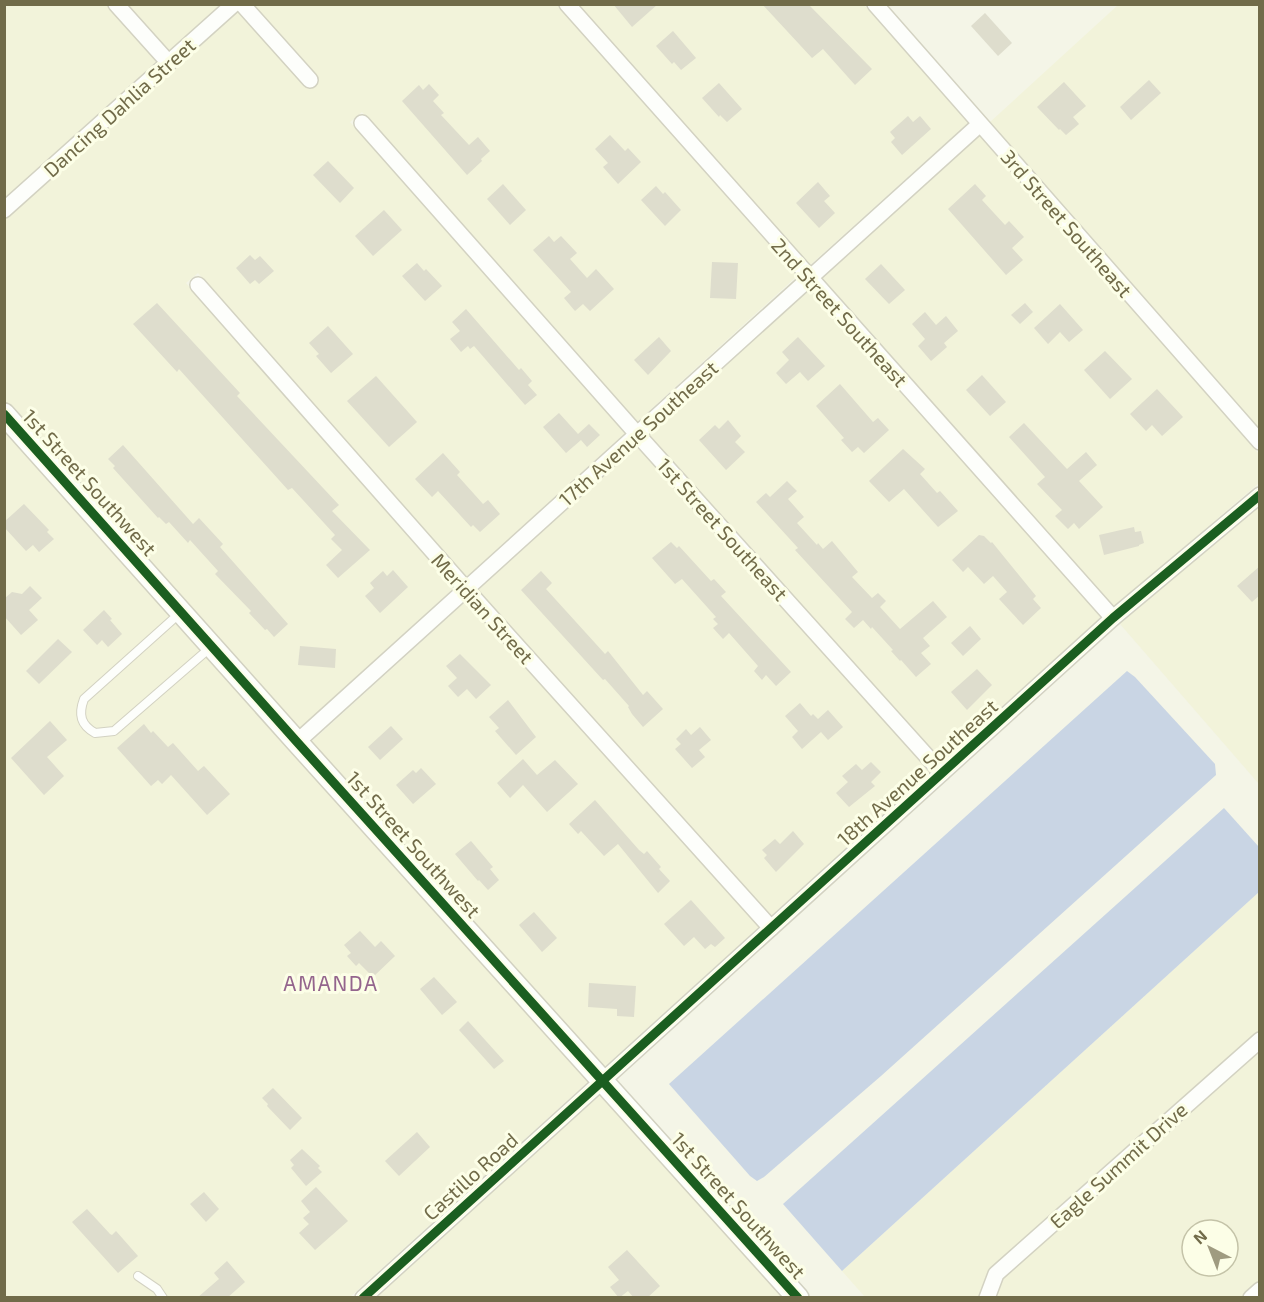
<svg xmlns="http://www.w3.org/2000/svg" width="1264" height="1302" font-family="'Exo 2',sans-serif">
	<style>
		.residential { fill: #f2f3da; fill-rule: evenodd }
		.water { fill: #c9d5e4 }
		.building { fill: #deddcd }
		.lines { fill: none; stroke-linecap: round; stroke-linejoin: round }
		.lane-casing { stroke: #d3d2c2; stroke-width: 10 }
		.street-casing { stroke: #d3d2c2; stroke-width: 18 }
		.secondary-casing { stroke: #d2d1c1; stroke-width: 24 }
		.lane { stroke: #fdfefb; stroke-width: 8 }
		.street { stroke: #fdfefb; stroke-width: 15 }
		.secondary { stroke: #fdfefb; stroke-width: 21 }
		.cycleway-casing { stroke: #fcfee7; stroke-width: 13 }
		.cycleway { stroke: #1b5e20; stroke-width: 9 }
		.labels { text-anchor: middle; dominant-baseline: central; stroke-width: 6; stroke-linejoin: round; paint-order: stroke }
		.street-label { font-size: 20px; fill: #716b49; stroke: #fcfee7 }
		.neighbourhood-label { font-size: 21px; letter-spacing: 1.5px; fill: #94658d; stroke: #fcfee7 }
	</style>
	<rect width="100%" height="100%" fill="#f4f5e7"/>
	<!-- residential -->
	<g class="residential">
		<path d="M4 5H557L797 276 637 422 362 112 350 122 625 433 466 578 198 273 186 283 454 588 297 731 5 404Z"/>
		<path d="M577 5H864L969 122 809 266Z"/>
		<path d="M1118 5H1259V430L990 122Z"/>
		<path d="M980 135 1259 454V483L1114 607 820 279Z"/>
		<path d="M809 290 1102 617 942 761 649 435Z"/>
		<path d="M4 426 591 1079 350 1297H5Z"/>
		<path d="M637 446 931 772 771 916 477 591Z"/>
		<path d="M1259 506V784L1120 624Z"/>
		<path d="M466 601 760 926 602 1069 309 744Z"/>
		<path d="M1259 892V1297H865L842 1271ZM1192 1230H1228V1266H1192Z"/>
		<path d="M602 1092 787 1298H376Z"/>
	</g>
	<!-- water -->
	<g class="water">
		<path d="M1127 671 1135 677 1215 764 1216 775 881 1076 764 1177 757 1181 750 1176 669 1084Z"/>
		<path d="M1224 808 1259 847V892L842 1271 783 1204Z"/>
	</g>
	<!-- building -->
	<g class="building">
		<path d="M613 4H658L632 27Z"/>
		<path d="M762 4H808L872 69 855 85 823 49 812 58Z"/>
		<path d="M985 13 1012 43 998 56 971 26Z"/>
		<path d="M673 31 696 58 681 70 674 62 672 64 656 46Z"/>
		<path d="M1149 80 1161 93 1131 120 1120 107Z"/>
		<path d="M1064 82 1086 106 1073 117 1079 124 1066 135 1060 129 1059 130 1037 107Z"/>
		<path d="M719 83 742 109 727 122 720 115 719 117 702 98Z"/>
		<path d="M429 84 439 95 433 101 444 113 441 115 469 145 478 137 490 151 481 159 482 161 467 175 402 101 419 85 423 90Z"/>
		<path d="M908 116 913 122 920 116 931 129 902 155 891 142 895 138 890 132Z"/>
		<path d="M610 135 625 151 628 148 641 162 618 184 603 167 608 163 595 149Z"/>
		<path d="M328 161 354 188 340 203 313 175Z"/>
		<path d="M818 182 830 196 824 201 835 213 819 228 796 203Z"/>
		<path d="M503 184 526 210 510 225 487 199Z"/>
		<path d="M975 184 986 196 982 200 1005 225 1009 221 1024 237 1012 248 1023 260 1006 275 948 209Z"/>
		<path d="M656 186 663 194 665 192 681 210 665 226 641 200Z"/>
		<path d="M384 210 402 230 373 256 355 236Z"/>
		<path d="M549 236 554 242 561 236 577 253 570 259 587 278 596 269 614 289 590 311 583 304 575 311 564 298 571 292 533 250Z"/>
		<path d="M250 255 255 260 260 256 274 271 259 284 255 280 250 284 236 268Z"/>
		<path d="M712 262 738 263 736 299 710 298Z"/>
		<path d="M417 263 424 271 426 269 442 286 425 301 402 276Z"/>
		<path d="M881 264 905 290 889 304 865 279Z"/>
		<path d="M157 303 240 393 237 396 339 505 332 511 370 550 338 578 326 565 342 550 331 539 335 535 292 488 288 490 179 369 177 372 133 324Z"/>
		<path d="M1025 303 1033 312 1020 324 1011 315Z"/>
		<path d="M1060 304 1083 330 1069 342 1060 332 1048 344 1034 328Z"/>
		<path d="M466 309 519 370 521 368 532 381 528 385 537 395 525 405 474 346 470 349 468 346 461 352 450 339 460 331 452 322Z"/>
		<path d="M925 312 936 325 946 316 958 331 944 343 947 347 931 361 918 346 925 339 912 324Z"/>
		<path d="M328 326 353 354 331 373 316 356 319 354 309 343Z"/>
		<path d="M659 337 671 351 648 375 634 360Z"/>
		<path d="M798 337 825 366 808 381 800 372 786 384 776 373 789 360 782 352Z"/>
		<path d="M1105 351 1132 379 1110 399 1084 370Z"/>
		<path d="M982 375 1006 402 990 416 966 390Z"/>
		<path d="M376 376 417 422 389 447 347 401Z"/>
		<path d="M840 384 873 422 878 418 889 430 864 453 858 447 852 452 841 440 844 438 816 406Z"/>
		<path d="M1157 389 1183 417 1162 436 1152 425 1146 431 1130 414Z"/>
		<path d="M559 413 578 434 589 424 600 435 587 447 581 440 566 453 543 427Z"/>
		<path d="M728 420 741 436 735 442 745 452 726 470 699 440 715 425 719 429Z"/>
		<path d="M1024 423 1067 469 1086 452 1097 465 1079 481 1103 507 1079 529 1074 523 1068 529 1055 516 1062 510 1037 484 1045 477 1009 437Z"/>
		<path d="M123 445 193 524 199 518 223 544 220 547 288 624 274 637 267 629 265 630 249 613 251 611 215 574 218 571 190 540 188 543 169 522 166 524 159 517 158 518 113 468 115 466 108 459Z"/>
		<path d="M903 449 925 469 920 474 937 493 940 491 958 511 938 527 904 489 889 502 869 481Z"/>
		<path d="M443 453 460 472 457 475 483 504 488 500 500 514 480 532 473 525 471 527 438 491 432 497 415 479Z"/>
		<path d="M787 481 797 491 788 499 804 517 797 523 817 545 818 543 823 549 832 541 858 572 852 577 872 598 878 593 886 601 880 607 900 629 933 601 947 617 923 638 930 646 921 653 931 664 916 677 901 660 900 661 891 651 893 650 872 627 871 629 863 620 854 628 845 619 852 612 795 550 798 548 756 502 766 493 770 497Z"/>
		<path d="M24 504 49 530 47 532 54 539 39 552 33 545 26 551 4 527V522Z"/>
		<path d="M1134 527 1135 532 1141 531 1144 543 1139 545V546L1104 555 1099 535Z"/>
		<path d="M979 535 984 536 991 543 992 542 1036 596 1033 599 1041 608 1023 625 999 599 1007 592 993 576 984 584 968 567 963 572 952 560Z"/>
		<path d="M671 542 677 548 679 546 711 581 714 579 726 592 721 596 791 672 776 686 766 675 762 680 754 671 758 666 729 633 723 639 713 628 718 624 713 619 716 617 682 579 675 584 652 558Z"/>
		<path d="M1260 566V595L1252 602 1237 586Z"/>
		<path d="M393 570 408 587 380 613 365 596 374 588 370 583 383 571 387 576Z"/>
		<path d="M541 571 552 583 546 589 605 654 608 651 643 695 647 691 663 709 643 727 632 714 628 707 629 706 605 679 603 680 521 590Z"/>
		<path d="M30 586 42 598 29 610 38 620 21 635 4 616V599L12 592 22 594Z"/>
		<path d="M104 610 112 619 110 620 122 634 108 647 102 640 97 645 83 630Z"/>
		<path d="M970 626 981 639 963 656 951 643Z"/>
		<path d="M58 639 72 652 39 684 26 671Z"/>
		<path d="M300 646 336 649 335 668 298 665Z"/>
		<path d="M460 654 491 685 476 699 467 689 458 697 448 686 457 678 446 666Z"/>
		<path d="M977 669 992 685 967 710 951 692Z"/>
		<path d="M508 700 536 737 516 755 495 731 499 728 489 717Z"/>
		<path d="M800 703 811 716 813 714 818 719 828 710 843 727 828 740 821 732 802 749 792 737 798 731 785 716Z"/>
		<path d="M50 721 67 740 47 757 64 776 44 795 11 758Z"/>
		<path d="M144 724 151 733 153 731 168 747 173 743 198 771 204 766 230 794 207 815 171 775 162 784 158 780 151 786 117 748Z"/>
		<path d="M391 726 403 739 380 760 368 747Z"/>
		<path d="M700 727 711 740 699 750 705 757 692 768 675 749 681 744 676 739 686 729 691 735Z"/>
		<path d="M523 759 537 775 555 760 578 784 547 812 523 785 510 798 497 783Z"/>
		<path d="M871 762 881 772 871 782 875 786 849 807 836 793 848 782 842 776 856 764 862 770Z"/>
		<path d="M421 768 436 784 413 804 396 785 413 770 416 773Z"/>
		<path d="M595 800 639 850 644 854 647 851 661 867 659 869 670 881 658 893 618 844 604 856 581 831 578 834 569 824Z"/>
		<path d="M793 831 804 844 776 872 764 858 767 855 762 850 775 839 780 844Z"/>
		<path d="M471 841 493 867 490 869 499 880 488 890 479 880 478 881 455 854Z"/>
		<path d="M691 900 725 938 715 947 711 944 705 949 694 937 684 946 664 924Z"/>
		<path d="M534 912 557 938 542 952 519 925Z"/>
		<path d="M360 931 375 947 381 941 395 956 373 977 359 963 356 966 347 956 351 953 344 945Z"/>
		<path d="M434 977 457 1002 442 1015 420 989Z"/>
		<path d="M589 983 636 986 634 1017 617 1016V1009L588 1007Z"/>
		<path d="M468 1021 504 1061 494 1069 459 1030Z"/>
		<path d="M273 1088 302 1118 290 1130 267 1106 268 1104 262 1098Z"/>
		<path d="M417 1132 430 1147 399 1176 385 1161Z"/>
		<path d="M302 1149 320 1166 318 1168 322 1172 306 1186 291 1168 294 1165 290 1160Z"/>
		<path d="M316 1187 348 1221 315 1250 299 1233 309 1224 303 1218 310 1212 301 1201Z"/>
		<path d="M204 1192 219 1209 206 1222 190 1204Z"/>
		<path d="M87 1209 110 1234 112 1235 116 1231 138 1256 118 1273 72 1222Z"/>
		<path d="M627 1250 660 1286 647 1298H634L628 1291 619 1298 610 1287 619 1280 608 1267Z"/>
		<path d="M227 1261 245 1282 227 1298H197L219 1279 214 1273Z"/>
	</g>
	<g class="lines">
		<!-- lane casing -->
		<g class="lane-casing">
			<g id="lane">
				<path d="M180 613 84 699C78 715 81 725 95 733L114 731 211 647"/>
				<path d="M138 1276 157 1289 163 1298"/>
			</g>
		</g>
		<!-- street casing -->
		<g class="street-casing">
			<g id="street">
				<path d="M116 4 169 63"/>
				<path d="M242 4 310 80"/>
				<path d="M567 4 1113 618"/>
				<path d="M875 4 1260 442"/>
				<path d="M362 123 637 434 942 773"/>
				<path d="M4 210 234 4"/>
				<path d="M198 285 466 589 771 928"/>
				<path d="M297 742 980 124"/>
				<path d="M363 1298 1113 618 1260 495"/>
				<path d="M987 1298 996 1274 1260 1040"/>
				<path d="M1251 1298 1260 1290"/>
			</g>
		</g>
		<!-- secondary casing -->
		<g class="secondary-casing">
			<path id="secondary" d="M4 414 297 742 798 1298"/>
		</g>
		<!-- lane -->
		<use href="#lane" class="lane"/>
		<!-- street -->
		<use href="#street" class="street"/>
		<!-- secondary -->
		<use href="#secondary" class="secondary"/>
		<!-- cycleway casing -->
		<g class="cycleway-casing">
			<g id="cycleway">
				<path d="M4 414 297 742 798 1298"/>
				<path d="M363 1298 1113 618 1260 495"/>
			</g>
		</g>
		<!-- cycleway -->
		<use href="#cycleway" class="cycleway"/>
	</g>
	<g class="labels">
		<!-- street labels -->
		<g class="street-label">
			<text transform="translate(119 107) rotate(-42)">Dancing Dahlia Street</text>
			<text transform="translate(1067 223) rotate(49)">3rd Street Southeast</text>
			<text transform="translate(840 312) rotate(48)">2nd Street Southeast</text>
			<text transform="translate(638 433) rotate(-42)">17th Avenue Southeast</text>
			<text transform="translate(90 482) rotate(48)">1st Street Southwest</text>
			<text transform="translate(723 529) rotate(48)">1st Street Southeast</text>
			<text transform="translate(483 608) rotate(48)">Meridian Street</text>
			<text transform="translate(917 772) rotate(-42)">18th Avenue Southeast</text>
			<text transform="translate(414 844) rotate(48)">1st Street Southwest</text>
			<text transform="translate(1118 1165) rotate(-42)">Eagle Summit Drive</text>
			<text transform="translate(470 1176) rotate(-42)">Castillo Road</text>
			<text transform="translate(739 1205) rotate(48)">1st Street Southwest</text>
		</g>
		<!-- neighbourhood labels -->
		<g class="neighbourhood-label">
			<text x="331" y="982">AMANDA</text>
		</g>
	</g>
	<!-- border -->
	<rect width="1264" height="1302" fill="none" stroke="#716b49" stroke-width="12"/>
	<!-- north arrow -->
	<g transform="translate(1210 1248) rotate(318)"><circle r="28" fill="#fcfee7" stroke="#c4c3a8" stroke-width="1.5"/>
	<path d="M0-4.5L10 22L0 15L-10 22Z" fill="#9f9b80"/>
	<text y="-9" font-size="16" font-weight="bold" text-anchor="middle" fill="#716b49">N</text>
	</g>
</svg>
